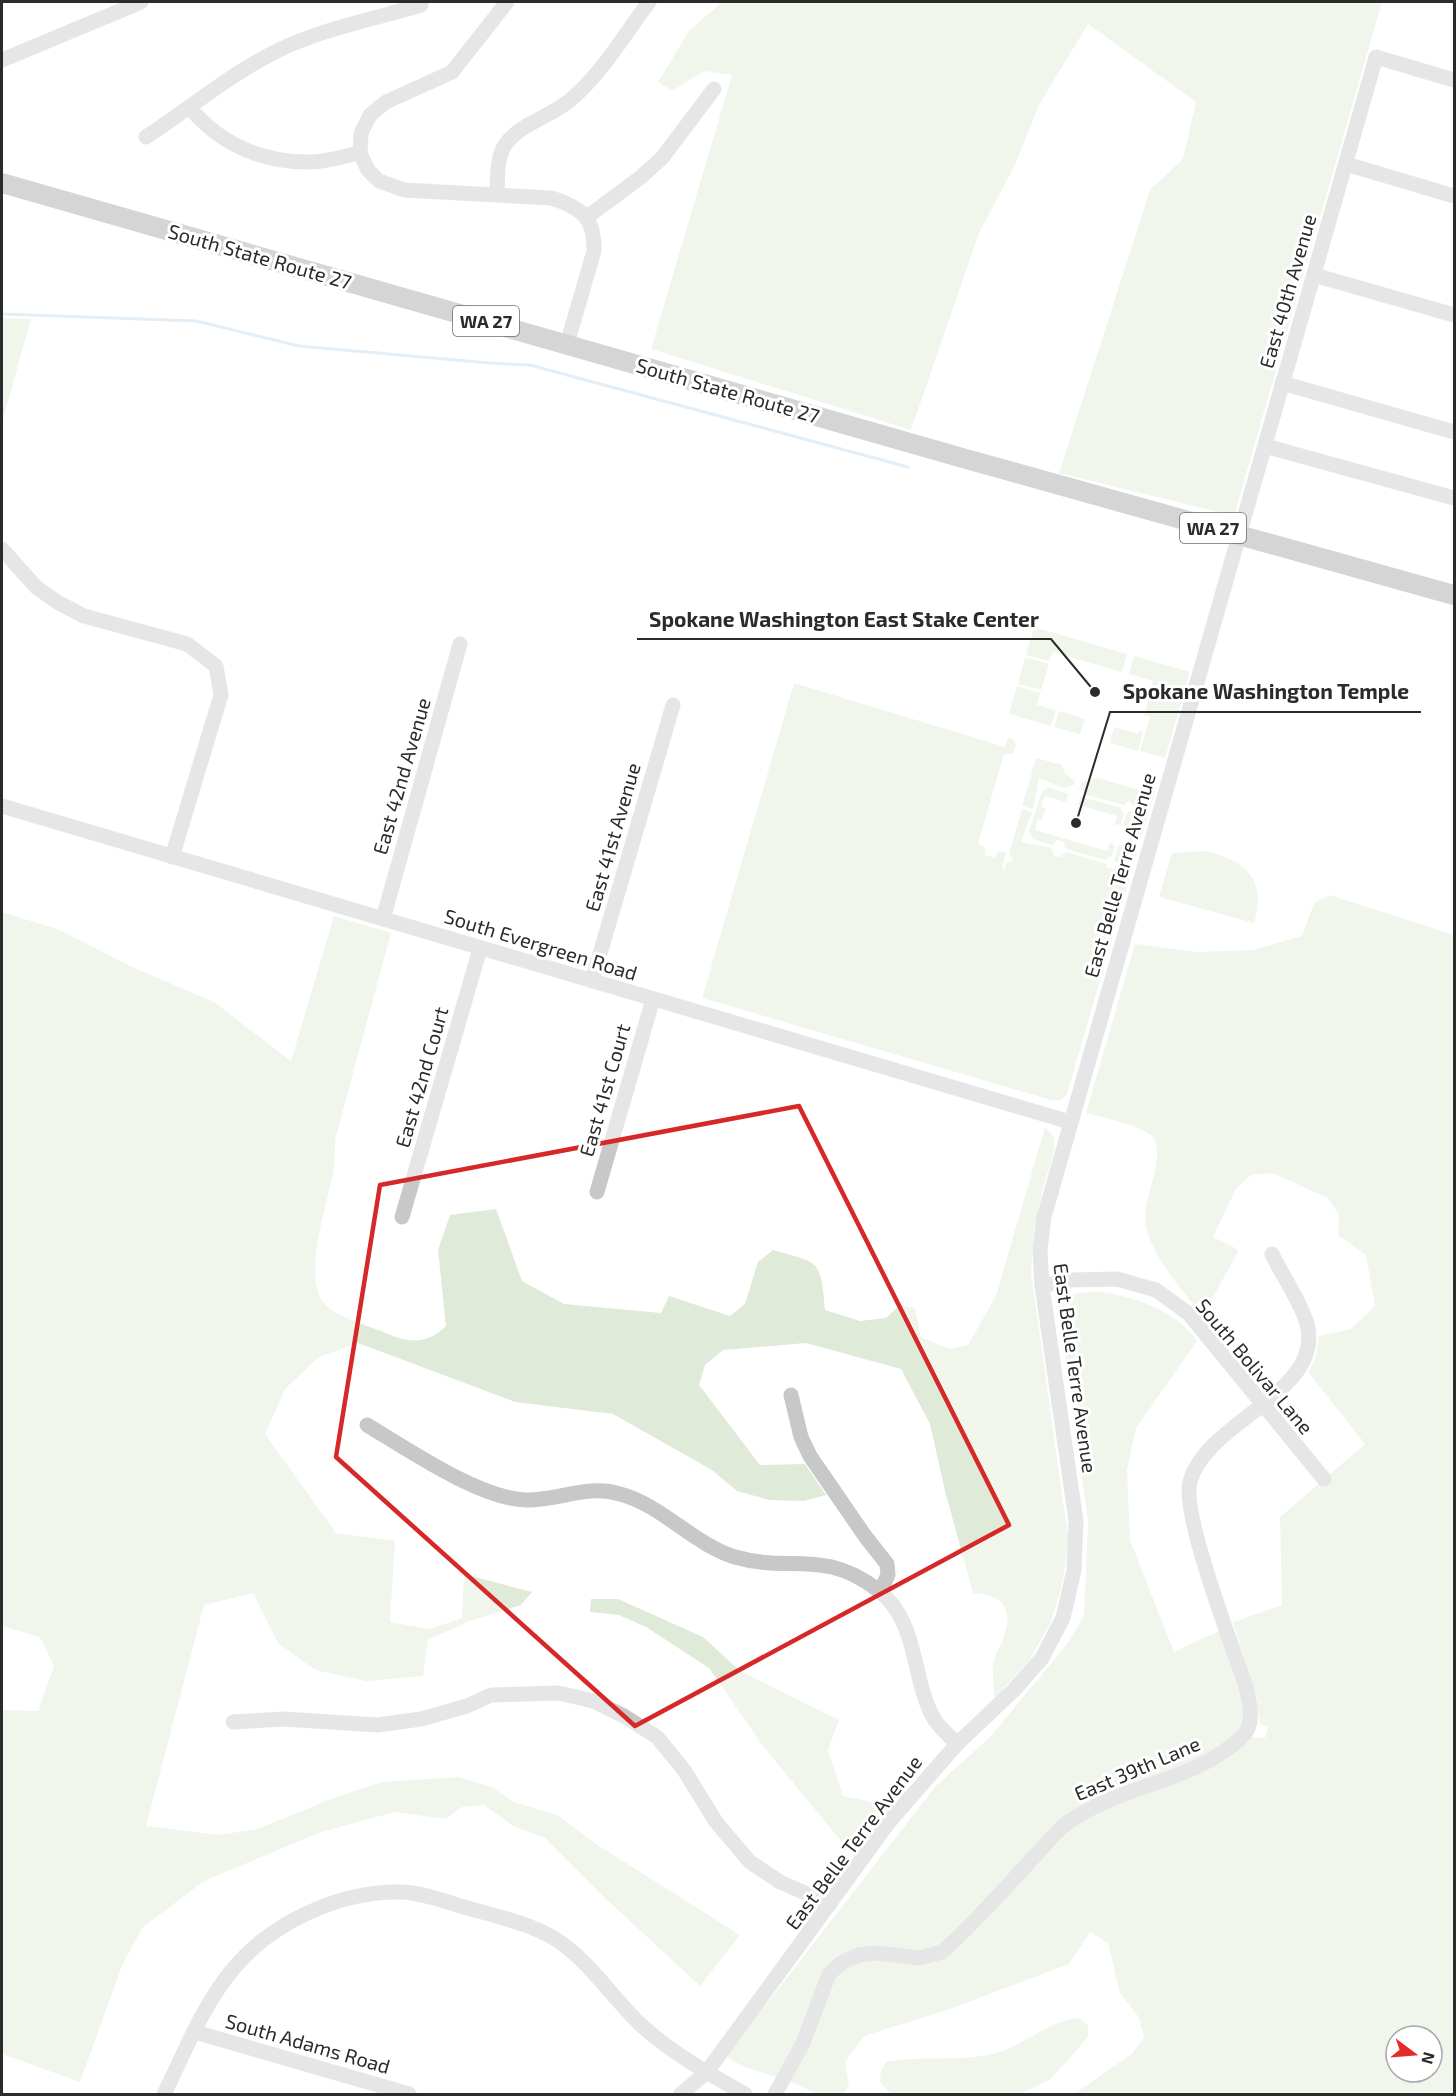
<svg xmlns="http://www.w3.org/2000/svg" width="1456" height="2096" font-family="'Exo 2',sans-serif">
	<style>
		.green { fill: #e0ead8; fill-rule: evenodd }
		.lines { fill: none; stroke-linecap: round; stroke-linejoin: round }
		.stream { stroke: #c3d9ea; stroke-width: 3 }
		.minor { stroke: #c8c8c8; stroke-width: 15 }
		.major { stroke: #a3a3a3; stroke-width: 20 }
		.marked { fill: none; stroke: #d62828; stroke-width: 4.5; stroke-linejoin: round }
		.labels { text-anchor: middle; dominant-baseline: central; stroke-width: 6; stroke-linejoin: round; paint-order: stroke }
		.shield { fill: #fff; stroke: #6b6b6b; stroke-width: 1.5 }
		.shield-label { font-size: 18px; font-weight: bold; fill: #2b2b2b }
		.street-label { font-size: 20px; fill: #2b2b2b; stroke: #fff }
		.leader { fill: none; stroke: #2b2b2b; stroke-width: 2 }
		.callout-dot { fill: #2b2b2b; stroke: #fff; stroke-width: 2 }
		.callout-label { font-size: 21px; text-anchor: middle; font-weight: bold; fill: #2b2b2b; stroke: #fff; stroke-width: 6; stroke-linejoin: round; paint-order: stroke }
	</style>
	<rect width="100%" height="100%" fill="#fff"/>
	<!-- green -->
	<g class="green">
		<path d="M722 2H1382L1234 516 1059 473 1150 190 1183 159 1196 102 1088 24 1039 105 1015 165 979 233 911 430 651 349 732 75 704 71 672 91 658 82 689 31Z"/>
		<path d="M2 318 31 319 2 423Z"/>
		<path d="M1034 627 1127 654 1122 672 1053 652 1049 661 1026 655Z"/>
		<path d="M1134 656 1190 672 1165 758 1140 751 1150 717 1144 715 1153 681 1129 674Z"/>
		<path d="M1025 657 1049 664 1041 690 1018 684Z"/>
		<path d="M794 683 1005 747 1008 738 1013 739 1016 745 1013 754H1004L978 844 985 847V855L995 858 998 851 1006 852 1002 869 1004 870 1007 862 1013 860 1009 854 1022 809 1032 812 1021 842 1052 848 1054 856 1060 857 1066 852 1107 864V868L1114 869 1118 864 1114 860 1118 846 1124 845 1130 839 1129 831 1123 825 1127 812 1133 811V805L1128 801 1124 805 1087 795 1080 787 1081 782 1098 778 1139 790 1143 779 1151 781 1156 789 1142 834 1137 837 1135 844 1138 849 1067 1094 1061 1100H1051L702 998Z"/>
		<path d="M1017 686 1040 693 1037 705 1056 710 1051 726 1009 714Z"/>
		<path d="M1059 711 1085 719 1080 734 1054 727Z"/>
		<path d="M1114 727 1138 734 1139 731 1143 732 1138 751 1110 743Z"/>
		<path d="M1036 758 1062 765 1065 773 1075 781 1074 785 1063 788 1039 778 1033 809 1022 806Z"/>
		<path d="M1048 787 1071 795 1068 794 1066 802 1045 796 1041 807 1046 808 1042 820 1038 819 1035 830 1107 851 1110 842 1115 846 1112 856 1105 860 1066 849 1064 842 1057 840 1052 845 1033 839 1029 832 1042 791Z"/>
		<path d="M1077 796 1120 807 1124 814 1121 824 1114 825 1117 816 1078 805 1080 798Z"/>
		<path d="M1205 851C1246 860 1267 880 1254 923L1159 897 1172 853Z"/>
		<path d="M1330 895 1454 935V2094H1074L1133 2053 1144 2037 1138 2016 1120 1993 1108 1943 1090 1932 1069 1964 947 2010 864 2036 845 2062 849 2087 842 2094H818L791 2082 742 2066 726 2056 935 1787 991 1736 1067 1644 1084 1616 1088 1521 1057 1297C1070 1295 1086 1291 1099 1292 1133 1296 1178 1311 1197 1341L1136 1428 1127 1470 1130 1540 1174 1652 1223 1629 1247 1707 1245 1740 1252 1737 1265 1738 1268 1727 1260 1724 1256 1696 1233 1622 1282 1605 1280 1517 1365 1444 1308 1372 1315 1360 1319 1336 1351 1329 1375 1306 1366 1255 1338 1235 1339 1215 1328 1198 1272 1173 1251 1175 1236 1189 1213 1237 1239 1250 1203 1315C1183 1293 1148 1251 1145 1221 1143 1197 1165 1160 1154 1139 1148 1127 1100 1117 1086 1113L1135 944 1198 952 1254 950 1302 936 1314 903ZM1396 2036H1432V2072H1396Z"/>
		<path d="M2 912 60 930 130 966 214 1002 291 1061 334 916 391 933 335 1140C335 1150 335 1161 333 1172 328 1203 298 1286 329 1308 345 1320 370 1326 388 1334 410 1344 429 1343 446 1326L438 1250 450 1215 496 1209 522 1281 564 1304 661 1313 669 1296 730 1316 745 1304 758 1262 773 1250C822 1264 820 1259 825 1310L860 1321 886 1318 900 1305 915 1308 921 1337 949 1349 968 1345 996 1296 1045 1127 1054 1138V1151L1042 1192 1034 1232 1031 1273 1069 1543 1061 1589 1050 1624 1029 1661 995 1698C994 1687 992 1675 993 1665 994 1656 1000 1647 1003 1639 1015 1609 1002 1594 973 1593L945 1491 930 1424 901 1369 806 1343 723 1350 705 1365 699 1385 760 1465 805 1464 826 1495 804 1501 769 1500 737 1491 712 1470 613 1414 515 1402 358 1343 319 1357 285 1389 265 1434 336 1533 395 1541 390 1622 430 1629 462 1618 464 1574 532 1592 521 1605 470 1621 428 1640 423 1676 366 1681 315 1670 278 1643 253 1593 204 1605 146 1826 218 1835 257 1829 336 1797 382 1782 459 1777 492 1787 513 1802 557 1815 599 1846 740 1935 700 1986 607 1900 545 1838 513 1826 484 1805 462 1807 446 1819 395 1812 321 1832 204 1881 142 1928 122 1966 80 2082 2 2054V1710L38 1711 54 1666 40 1637 2 1626Z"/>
		<path d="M591 1599H618L703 1637 740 1671 839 1720 828 1750 843 1796 893 1806 854 1857 763 1746 709 1668 646 1627 619 1615 590 1612Z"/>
		<path d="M1080 2018 1088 2026V2037L1051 2079 1020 2094H891L880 2082 881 2070 886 2062C921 2055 957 2062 992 2054 1022 2047 1051 2019 1080 2018Z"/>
	</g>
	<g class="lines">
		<!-- stream -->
		<path class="stream" d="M2 314 196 321 299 346 489 363 530 365 908 467"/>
		<!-- minor -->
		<g class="minor">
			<path d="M507 2 452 72 386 102 370 115 361 133 360 153 368 170 379 181 404 190 551 198C581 207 595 218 594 251L567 344"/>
			<path d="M2 60 141 2"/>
			<path d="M190 108C220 144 263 163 310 162 326 162 344 156 360 153"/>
			<path d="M146 137C189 109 230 74 277 51 321 29 374 19 421 5"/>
			<path d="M1346 164 1454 196"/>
			<path d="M497 194C498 178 496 159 505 145 519 124 550 117 569 101 601 75 624 35 649 2"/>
			<path d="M587 217 641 177 662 158 714 89"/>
			<path d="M1314 275 1454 315"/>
			<path d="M1282 383 1454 432"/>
			<path d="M1265 446 1454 498"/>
			<path d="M2 549 36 587 57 602 84 616 187 644 216 666 221 695 172 857"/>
			<path d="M2 806 1070 1122"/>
			<path d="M383 919 460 644"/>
			<path d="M592 981 673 705"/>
			<path d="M597 1192 653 999"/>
			<path d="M402 1217 480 949"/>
			<path d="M1042 1286 1070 1280 1117 1279 1156 1290 1189 1314 1324 1479"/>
			<path d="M791 1395 801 1437 810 1456 865 1536 887 1564 888 1575 880 1592"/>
			<path d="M367 1425C407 1449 480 1499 526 1500 558 1501 587 1484 620 1494 662 1505 693 1544 735 1557 790 1573 823 1548 878 1590 919 1622 911 1676 933 1717 938 1727 950 1736 957 1744"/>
			<path d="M233 1722 283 1719 378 1725 421 1719 467 1706 491 1695 559 1693 593 1701 624 1716 657 1737 684 1770 716 1822 750 1862 780 1882 830 1904"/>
			<path d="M195 2032 409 2094"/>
			<path d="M164 2094C185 2052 203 2004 234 1968 272 1922 342 1890 402 1892 423 1893 444 1901 464 1907 495 1916 530 1923 557 1940 590 1962 612 1997 640 2024 670 2052 709 2074 745 2094"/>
			<path d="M681 2094 706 2073 889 1822 957 1744 1014 1690 1042 1658 1063 1618 1074 1570 1076 1521 1042 1286 1040 1250 1044 1217 1376 57 1454 80"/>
			<path d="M775 2094 803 2043 829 1974 841 1963 858 1955 876 1953 919 1958 942 1952C975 1923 1004 1889 1034 1857 1046 1844 1058 1828 1073 1819 1126 1784 1193 1782 1241 1738 1256 1725 1250 1704 1246 1687 1233 1647 1181 1514 1190 1481 1208 1420 1325 1392 1307 1324 1301 1302 1282 1275 1272 1254"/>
		</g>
		<!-- major -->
		<path class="major" d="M2 183 966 459 1454 595"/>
	</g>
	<!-- marked area -->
	<path d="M0 0H1456V2096H0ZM799 1106 1009 1525 635 1726 336 1457 380 1185Z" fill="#fff" fill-opacity=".55" fill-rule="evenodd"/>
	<path class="marked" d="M799 1106 1009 1525 635 1726 336 1457 380 1185Z"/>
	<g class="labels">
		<!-- shield labels -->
		<g class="shield">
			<rect x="453" y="306" width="66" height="30" rx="4.5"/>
			<rect x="1180" y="513" width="66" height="30" rx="4.5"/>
		</g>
		<g class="shield-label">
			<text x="486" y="321">WA 27</text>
			<text x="1213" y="528">WA 27</text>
		</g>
		<!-- street labels -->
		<g class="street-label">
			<text transform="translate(260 256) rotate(16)">South State Route 27</text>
			<text transform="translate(1287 291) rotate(-74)">East 40th Avenue</text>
			<text transform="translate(728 390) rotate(16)">South State Route 27</text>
			<text transform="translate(401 776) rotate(-74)">East 42nd Avenue</text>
			<text transform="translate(612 837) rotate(-74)">East 41st Avenue</text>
			<text transform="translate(1119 875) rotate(-74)">East Belle Terre Avenue</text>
			<text transform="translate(541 944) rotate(17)">South Evergreen Road</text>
			<text transform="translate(421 1077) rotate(-74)">East 42nd Court</text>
			<text transform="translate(604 1090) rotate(-74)">East 41st Court</text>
			<text transform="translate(1255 1366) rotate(50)">South Bolivar Lane</text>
			<text transform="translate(1076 1368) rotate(82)">East Belle Terre Avenue</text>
			<text transform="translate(1137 1768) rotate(-23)">East 39th Lane</text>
			<text transform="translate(853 1842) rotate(-53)">East Belle Terre Avenue</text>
			<text transform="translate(308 2043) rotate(16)">South Adams Road</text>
		</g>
	</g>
	<!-- callouts -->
	<path class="leader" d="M1095 692L1051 639H637M1076 823L1110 712H1421"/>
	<g class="callout-dot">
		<circle cx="1095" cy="692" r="6"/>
		<circle cx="1076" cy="823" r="6"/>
	</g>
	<g class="callout-label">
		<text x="844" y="627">Spokane Washington East Stake Center</text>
		<text x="1266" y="699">Spokane Washington Temple</text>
	</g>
	<!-- border -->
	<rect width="1456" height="2096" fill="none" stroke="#2b2b2b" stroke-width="6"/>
	<!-- north arrow -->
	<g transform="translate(1414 2054) rotate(106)"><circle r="28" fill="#ffffff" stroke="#aaaaaa" stroke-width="1.5"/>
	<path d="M0-4.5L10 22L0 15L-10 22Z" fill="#e62a2a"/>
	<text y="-9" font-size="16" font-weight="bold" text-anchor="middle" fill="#2b2b2b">N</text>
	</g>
</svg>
